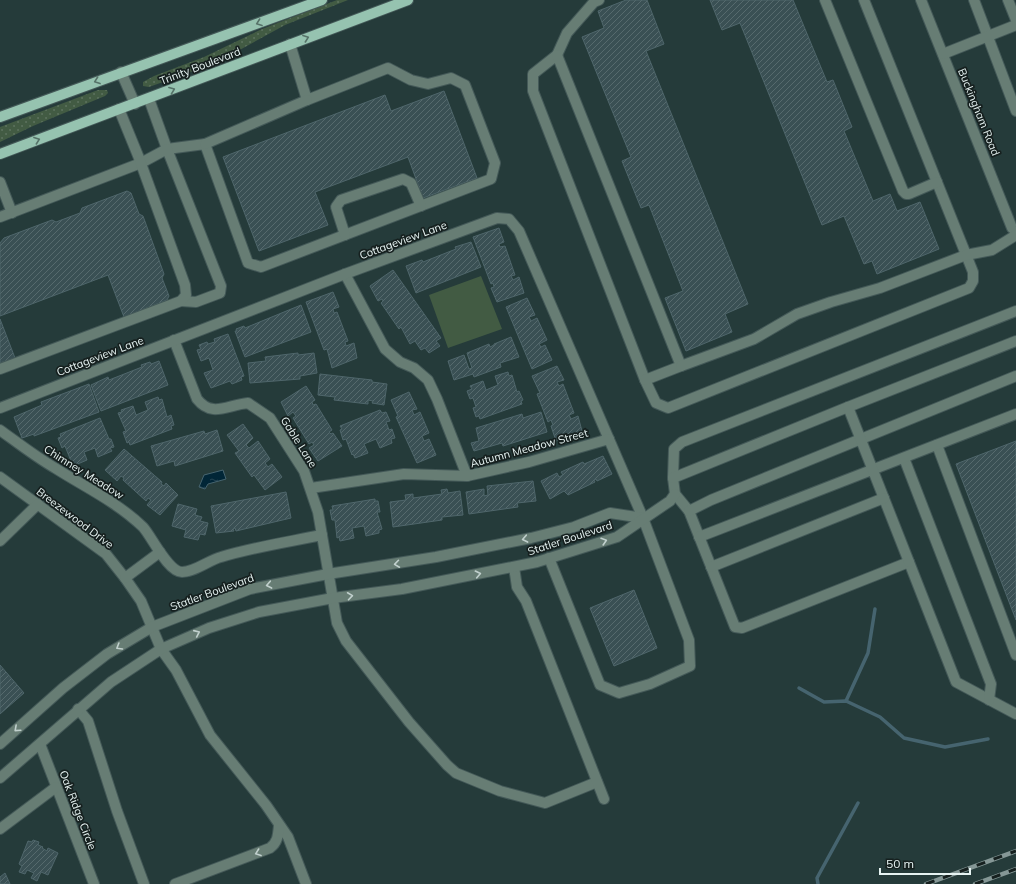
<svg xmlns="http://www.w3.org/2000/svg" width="1016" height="884" font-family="Mulish,sans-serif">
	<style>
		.grass { fill: url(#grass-dots) }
		.garden { fill: #425b43 }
		.water { fill: url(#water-ripples); stroke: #46646f }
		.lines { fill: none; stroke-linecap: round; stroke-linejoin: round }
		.stream { stroke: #46646f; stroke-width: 3.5 }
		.building { fill: url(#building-hatch); stroke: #4f666b }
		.minor-casing { stroke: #445958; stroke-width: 12 }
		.major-casing { stroke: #445958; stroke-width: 12 }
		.minor { stroke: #677d74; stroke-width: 10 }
		.major { stroke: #96c3b0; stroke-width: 10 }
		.rail-casing { stroke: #859796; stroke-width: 4.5 }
		.rail { stroke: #16201f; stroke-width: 3; stroke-dasharray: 9; stroke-linecap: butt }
		.oneway { stroke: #567268 }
		.oneway2 { stroke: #c1d0cd }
		.labels { text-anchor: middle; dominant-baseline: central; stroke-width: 3.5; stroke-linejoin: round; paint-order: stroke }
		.street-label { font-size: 11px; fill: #e7f4f3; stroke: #16201f }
	</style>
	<defs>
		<pattern id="grass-dots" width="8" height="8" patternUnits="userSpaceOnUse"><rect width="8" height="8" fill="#425b43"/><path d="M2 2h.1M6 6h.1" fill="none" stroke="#5d735f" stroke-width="1.8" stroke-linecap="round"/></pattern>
		<pattern id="water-ripples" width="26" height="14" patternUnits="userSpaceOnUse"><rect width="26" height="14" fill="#012637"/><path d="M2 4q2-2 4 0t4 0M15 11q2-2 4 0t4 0" fill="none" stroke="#264654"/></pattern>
		<pattern id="building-hatch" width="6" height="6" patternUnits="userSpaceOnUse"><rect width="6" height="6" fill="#3a5054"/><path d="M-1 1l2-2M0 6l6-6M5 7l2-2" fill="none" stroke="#566a6d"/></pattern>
	</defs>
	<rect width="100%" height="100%" fill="#253b3a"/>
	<!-- grass -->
	<g class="grass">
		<path d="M337 0H348L285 25 216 63 149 87 143 86V82L154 76 204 57 262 29Z"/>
		<path d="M98 90H107L108 93 105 96 33 126 0 142V127Z"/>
	</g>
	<!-- garden -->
	<path class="garden" d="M481 276 502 329 448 348 429 295Z"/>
	<!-- water -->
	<path class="water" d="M223 470 226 479 208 484 205 489 199 487 204 475Z"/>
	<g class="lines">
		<!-- stream -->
		<g class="stream">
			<path d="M799 688 824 702 846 701 880 717 904 738 945 747 988 739"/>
			<path d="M846 701 868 653 875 609"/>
			<path d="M818 884 817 878 858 803"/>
		</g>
	</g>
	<!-- building -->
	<g class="building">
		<path d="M626 0H647L664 44 646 51 748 304 725 314 732 332 686 351 665 298 683 291 649 205 641 208 622 161 631 157 582 37 604 28 598 11Z"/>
		<path d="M710 0H793L827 82 833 80 852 127 844 131 873 201 890 194 897 211 920 202 939 249 877 274 872 261 864 264 844 216 822 225 740 23 722 30Z"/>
		<path d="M444 91 477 178 423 198 408 157 315 192 328 225 259 251 223 157 385 95 391 111Z"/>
		<path d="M127 191 131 193 139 214 143 216 164 274 162 278 169 296 167 300 124 317 108 275 0 316V243L4 238 52 220 56 222 80 213 82 208Z"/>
		<path d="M499 228 504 242 499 244 500 247 505 246 515 275 511 276 513 280 519 277 524 293 497 302 491 288 494 287 493 283 491 284 473 237Z"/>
		<path d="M471 242 481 267 416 293 406 266 422 260 423 262 456 249 455 247Z"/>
		<path d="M393 270 441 338 436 341 440 346 429 353 425 348 421 350 415 341 410 344 401 327 399 329 381 303 383 301 382 299 378 301 370 286Z"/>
		<path d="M333 292 339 307 333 309 334 313 337 312 348 341 345 342 346 346 354 343 357 358 332 368 327 349 324 350 306 302Z"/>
		<path d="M527 298 535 315 529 317 531 321 537 318 547 340 539 344 541 347 545 345 552 360 532 369 506 307Z"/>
		<path d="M301 305 311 332 245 357 235 331H237L236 329 244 326 245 328Z"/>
		<path d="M0 319 15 358 0 363Z"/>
		<path d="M228 334 244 376 241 377 242 380 232 384 230 381 211 388 204 373 213 370 209 358 201 361 197 350 201 349 199 345 207 342 208 344 215 342 214 339Z"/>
		<path d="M511 337 519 357 500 363 501 367 474 377 473 374 454 380 448 361 464 355 469 369 472 368 467 353 489 344 490 347 494 345V344Z"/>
		<path d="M298 353V355L314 353 317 373 300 376V379L250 383 248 363 266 361 265 357Z"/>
		<path d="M159 361 168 385 101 411 91 385 108 377 109 380 142 367 141 365 150 362 151 364Z"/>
		<path d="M557 366 564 380 557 382 559 386 563 384 574 413 569 415 571 419 578 416 582 431 556 441 551 426 553 425 551 420 548 422 537 394 540 393 532 376Z"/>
		<path d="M508 372 509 376 512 375 517 392 519 391 523 400 521 401 522 404 480 419 479 416 476 417 473 408 476 407 473 398 470 399 467 391 472 389 470 386 483 381 486 390 498 385 495 376Z"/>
		<path d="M320 374 372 380V382L387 384 384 405 372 403 373 401 368 400V404L334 400 335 397 318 395Z"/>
		<path d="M89 384 99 412 34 436V434L22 438 14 417 42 405 41 402Z"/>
		<path d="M306 386 315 400 312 402 313 405 316 404 332 430 329 432 331 434 333 433 342 446 318 461 309 448 314 445 312 442 309 444 293 418 296 416 293 412 288 416 281 402Z"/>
		<path d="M409 392 417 409 412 410 414 415 420 412 429 433 422 436 424 441 429 439 436 455 417 463 396 417 398 416 391 400Z"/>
		<path d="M158 397 159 400 162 399 167 417 171 415 174 425 171 426 172 429 130 445 129 442 127 443 123 432 126 431 118 413 122 412 121 410 133 406 136 415 148 410 145 402Z"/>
		<path d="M380 410 382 413 386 412 390 421 386 422 389 430 392 429 395 438 391 439 392 443 380 448 376 439 364 444 368 453 355 458 353 454 352 455 346 439 343 440 340 430 342 429 340 426Z"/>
		<path d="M541 412 547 432 503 446 502 443 474 451 471 443 479 441 476 428 522 414 523 418Z"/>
		<path d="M100 418 109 439H111L114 447 110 448 112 451 98 457 95 448 84 452 87 460 73 466 65 446 62 448 58 438 61 437 60 434Z"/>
		<path d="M243 424 253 438 246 445 249 448 258 441 270 459 265 463 268 467 272 464 282 477 265 490 254 475 252 477 235 453 239 451 227 435Z"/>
		<path d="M217 430 223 451 175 466 174 461 157 466 151 446 204 431 205 434Z"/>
		<path d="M1016 441V620L956 464Z"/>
		<path d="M124 449 162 482 161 484 164 486 166 483 178 495 160 515 147 505 151 500 148 498 146 501 123 480 124 478 121 476 117 481 105 470Z"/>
		<path d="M603 456 612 474 597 481 596 479 594 480 595 482 568 495 564 491 550 499 541 481 557 473 559 477 563 475 561 472 583 462 584 464Z"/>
		<path d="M533 481 536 501 517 503 518 507 469 514 466 492 484 489V496L488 495 487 486Z"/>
		<path d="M447 489 448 493 460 491 463 515 442 517V520L393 527 390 502 406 500 405 495 413 494V498L442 494 441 490Z"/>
		<path d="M286 492 291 518 236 531 235 528 233 529 234 531 216 533 211 506Z"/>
		<path d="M375 499V501H378L380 512H377L382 529 379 530V533L366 536 364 526 352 528 354 538 340 541 339 537 337 538 335 520H332L330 510H333L332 506Z"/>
		<path d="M178 504 197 509 195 515 202 517 200 521 208 523 205 535 200 534 198 540 184 537 186 530 172 526Z"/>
		<path d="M634 590 657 648 614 666 590 608Z"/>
		<path d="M0 665 24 693 0 714Z"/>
		<path d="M33 840 39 842 38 845 43 847 42 848 47 851 48 848 58 853 48 875 41 872 37 881 31 878 34 873 27 870 25 874 19 872 22 866 19 864 28 841 32 842Z"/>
		<path d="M5 873 10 884H0V877Z"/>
	</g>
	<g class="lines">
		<!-- minor casing -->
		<g class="minor-casing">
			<g id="minor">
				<path d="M599 0 594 2 567 33 557 55 533 74V91L645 380 656 403 668 408 969 288 973 281V272L864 0"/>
				<path d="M825 0 903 191 906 194H909L937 182"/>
				<path d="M921 0 1012 228 1016 231"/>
				<path d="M974 0 1016 111"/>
				<path d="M1008 0 1016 20"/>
				<path d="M943 54 1016 25"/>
				<path d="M557 55 681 366 645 380"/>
				<path d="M121 72 135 104"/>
				<path d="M149 99 167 149 205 144 248 263 261 267 491 179 495 163 465 85 451 78 428 84 411 80 388 68 307 100 290 44"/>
				<path d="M205 144 307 100"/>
				<path d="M0 182 12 213"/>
				<path d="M0 217 141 163 167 149 221 286 220 293 196 302 181 301"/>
				<path d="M345 235 336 207 341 200 403 179 411 183 421 206"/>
				<path d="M345 274 385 349 400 362 414 368 428 380 437 399 467 476"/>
				<path d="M1016 311 682 442 674 449 673 478 675 494 689 511 735 627 742 628 909 562 956 682 1016 714"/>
				<path d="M174 340 197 399C212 418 227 405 248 403L270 418 304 471 318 512 337 623 346 641 409 722 447 765 456 773 500 791 545 803 597 782"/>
				<path d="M681 366 754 339 797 314 831 302 880 288 966 255 992 250 1016 235"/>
				<path d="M0 369 181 301 186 295 185 285 139 158 119 109"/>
				<path d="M0 408 345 274 497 218 509 219 519 231 643 518 689 640 690 666 650 684 619 693 600 685 549 558"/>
				<path d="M0 430C18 443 36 457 55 468 85 487 117 502 143 527 152 537 168 572 182 572 195 572 209 560 221 557 254 547 288 542 322 535"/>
				<path d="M937 445 1016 655"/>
				<path d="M904 458 991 684 989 700"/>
				<path d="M0 477 106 554 125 578 141 601 161 649 176 670 210 735 266 805 288 837 306 884"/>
				<path d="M673 478 848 407"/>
				<path d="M311 488 404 474 467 476 529 462 609 439"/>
				<path d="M689 511 711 500 1016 376"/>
				<path d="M699 537 1016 414"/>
				<path d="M0 541 38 504"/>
				<path d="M909 562 848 407 1016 341"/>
				<path d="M514 567 517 587 526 601 604 799"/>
				<path d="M711 567 884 498"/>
				<path d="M125 578 160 552"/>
				<path d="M78 709 88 721 117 811 144 884"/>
				<path d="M0 744 63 688 107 654 152 627 250 589 328 574 436 557 531 538 574 527 610 513 643 518"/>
				<path d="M40 744 94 884"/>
				<path d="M0 778 111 682 161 649 209 628 259 612 333 598 402 589 537 562 617 537 670 501 675 494"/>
				<path d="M0 829 56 787"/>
				<path d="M175 884 270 848C278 842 278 835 279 825"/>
			</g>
		</g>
		<!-- major casing -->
		<g class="major-casing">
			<g id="major">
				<path d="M0 117 322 0"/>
				<path d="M0 154 408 0"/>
			</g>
		</g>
		<!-- minor -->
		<use href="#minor" class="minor"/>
		<!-- major -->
		<use href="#major" class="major"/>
		<!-- rail casing -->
		<g class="rail-casing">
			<g id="rail">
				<path d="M926 884 1016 851"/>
				<path d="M975 884 1016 869"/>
			</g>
		</g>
		<!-- rail -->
		<use href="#rail" class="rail"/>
	</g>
	<!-- one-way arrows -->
	<defs><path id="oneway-chevron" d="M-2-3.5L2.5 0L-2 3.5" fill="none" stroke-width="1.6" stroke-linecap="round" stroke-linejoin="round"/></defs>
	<g class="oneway">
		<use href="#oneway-chevron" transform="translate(259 23) rotate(160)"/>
		<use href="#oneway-chevron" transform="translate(306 38) rotate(-20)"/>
		<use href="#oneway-chevron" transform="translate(97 81) rotate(160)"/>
		<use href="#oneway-chevron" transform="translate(172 90) rotate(-21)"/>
		<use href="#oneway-chevron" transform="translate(37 140) rotate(-20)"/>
	</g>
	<g class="oneway2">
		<use href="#oneway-chevron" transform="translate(525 539) rotate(169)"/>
		<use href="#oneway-chevron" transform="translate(604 541) rotate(-17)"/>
		<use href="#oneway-chevron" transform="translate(397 564) rotate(172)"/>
		<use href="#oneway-chevron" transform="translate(478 574) rotate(-12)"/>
		<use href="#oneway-chevron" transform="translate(269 585) rotate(169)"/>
		<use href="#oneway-chevron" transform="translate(350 596) rotate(-8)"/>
		<use href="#oneway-chevron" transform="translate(197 633) rotate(-24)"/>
		<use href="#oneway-chevron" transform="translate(119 647) rotate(149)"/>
		<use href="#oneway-chevron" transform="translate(17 729) rotate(138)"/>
		<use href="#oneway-chevron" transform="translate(258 853) rotate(160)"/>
	</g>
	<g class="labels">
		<!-- street labels -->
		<g class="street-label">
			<text transform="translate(200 66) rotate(-21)">Trinity Boulevard</text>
			<text transform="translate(979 112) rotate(68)">Buckingham Road</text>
			<text transform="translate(403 240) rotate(-20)">Cottageview Lane</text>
			<text transform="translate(100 356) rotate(-21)">Cottageview Lane</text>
			<text transform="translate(299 442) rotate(58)">Gable Lane</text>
			<text transform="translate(529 448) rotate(-15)">Autumn Meadow Street</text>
			<text transform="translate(84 472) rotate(32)">Chimney Meadow</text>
			<text transform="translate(75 518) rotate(37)">Breezewood Drive</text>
			<text transform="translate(570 538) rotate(-18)">Statler Boulevard</text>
			<text transform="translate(212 592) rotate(-20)">Statler Boulevard</text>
			<text transform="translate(78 810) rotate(69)">Oak Ridge Circle</text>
		</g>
	</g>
	<!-- scale -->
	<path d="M880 868v6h90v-6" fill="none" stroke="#e7f4f3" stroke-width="2"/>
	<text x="886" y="868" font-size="12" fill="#e7f4f3" stroke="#16201f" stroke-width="3" paint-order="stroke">50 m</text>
</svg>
